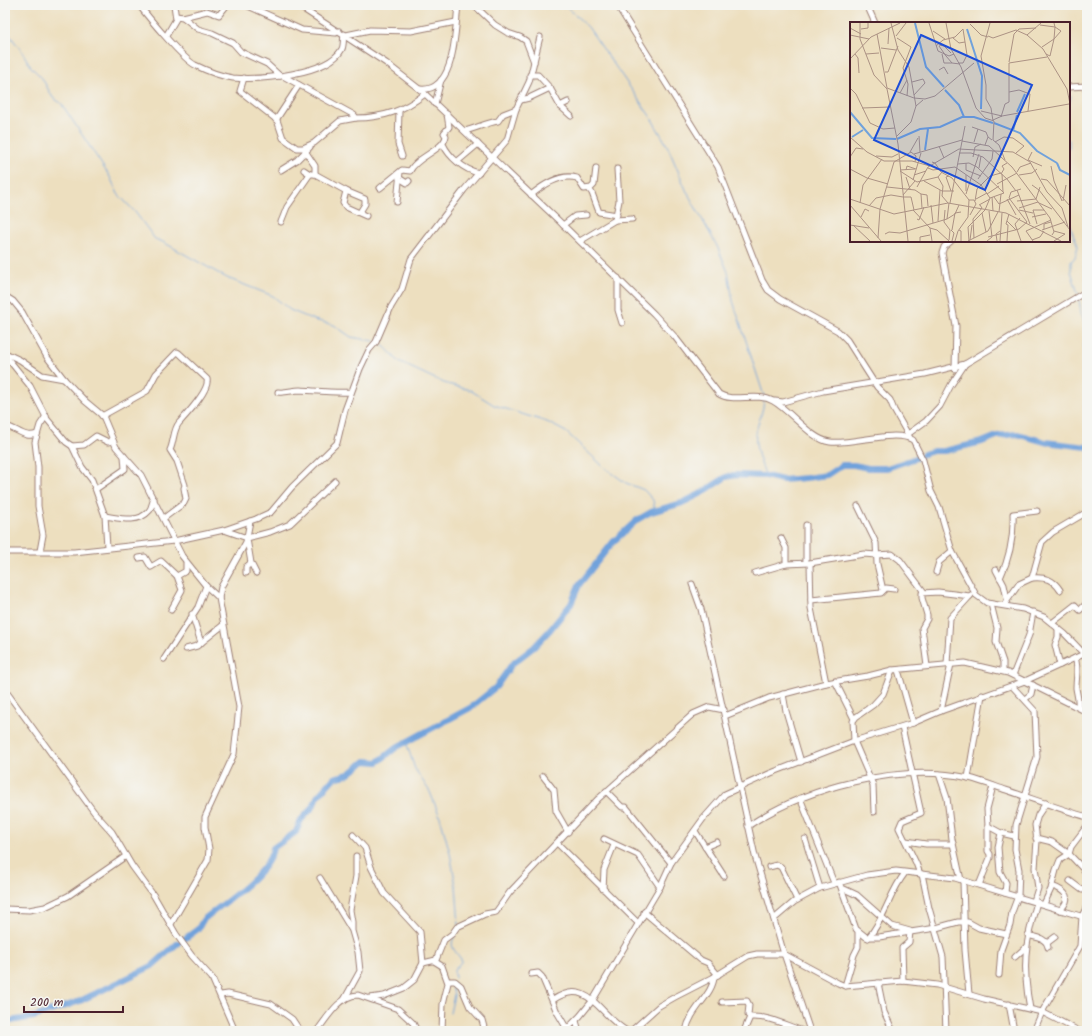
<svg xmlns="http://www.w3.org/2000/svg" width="1092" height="1036" font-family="Kalam,sans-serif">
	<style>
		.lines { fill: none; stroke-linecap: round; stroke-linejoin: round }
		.stream { stroke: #71a2db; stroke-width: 1 }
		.river { stroke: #71a2db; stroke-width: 6 }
		.minor-casing { stroke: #9c7f75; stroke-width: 7 }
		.minor { stroke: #fff; stroke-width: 5 }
		.inset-river { fill: none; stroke: #71a2db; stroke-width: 2 }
		.inset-road { fill: none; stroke: #ac9284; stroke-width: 1 }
		.view { fill: #1d4ed8; fill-opacity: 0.15; stroke: #1d4ed8; stroke-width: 2 }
		.inset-edge { fill: none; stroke: #4a1f2b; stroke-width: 2 }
	</style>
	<rect width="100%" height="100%" fill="#f6f6f2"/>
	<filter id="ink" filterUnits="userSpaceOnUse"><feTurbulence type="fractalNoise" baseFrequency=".025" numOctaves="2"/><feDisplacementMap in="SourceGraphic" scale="8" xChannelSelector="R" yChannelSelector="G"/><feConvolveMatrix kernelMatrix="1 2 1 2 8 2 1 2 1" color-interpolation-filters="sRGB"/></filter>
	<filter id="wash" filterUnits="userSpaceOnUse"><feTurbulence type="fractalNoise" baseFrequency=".012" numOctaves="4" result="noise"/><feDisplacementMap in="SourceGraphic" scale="16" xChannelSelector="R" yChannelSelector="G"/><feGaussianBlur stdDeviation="0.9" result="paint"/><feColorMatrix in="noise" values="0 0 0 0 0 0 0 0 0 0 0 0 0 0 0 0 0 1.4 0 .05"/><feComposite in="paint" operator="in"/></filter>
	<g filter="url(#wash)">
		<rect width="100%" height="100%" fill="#eddfbf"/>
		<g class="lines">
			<!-- stream -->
			<g class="stream">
				<path d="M565 5 588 27 650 116 667 145 687 192 717 246 728 272 733 301 764 396"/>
				<path d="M5 29 21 50 31 67 42 78 53 98 61 103 110 177 118 194 135 212 155 239 163 242 227 278 273 296 290 310 314 320 334 325 351 337 374 341"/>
				<path d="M1069 102 1071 96"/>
				<path d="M1069 140V148"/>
				<path d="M1069 224 1078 246 1075 257 1071 262V271L1078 294"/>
				<path d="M1079 299 1081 314 1086 326 1084 346 1087 361"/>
				<path d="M377 342 385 347 399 362 444 383 470 390 494 405 547 422 566 432 605 468 626 483 644 490 653 500 655 511"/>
				<path d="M1087 368 1085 377 1087 382"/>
				<path d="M1087 389 1085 397 1087 410"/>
				<path d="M764 400C763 413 758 421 756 433 754 447 761 464 766 476"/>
				<path d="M406 742 415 769 430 792 440 817 450 853 456 886 459 925"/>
				<path d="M455 978 454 970 461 962V959C453 948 448 946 457 932"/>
				<path d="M450 1013 454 995 452 983"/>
			</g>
			<!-- river -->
			<g class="river">
				<path d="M924 454 933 451H944L982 442 997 436 1017 434 1045 442 1087 447"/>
				<path d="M183 940 198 929 203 920C224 902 269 874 273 848L296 832 301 820 313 807 317 797 334 778 349 774 365 761 378 762 397 747 470 708 496 687 512 664 534 647 549 631 571 604 579 585 613 542 637 520 651 512 682 503 700 494 726 477 736 475 766 476 782 480 806 478 827 475 842 465H854L868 468H887L919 457"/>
				<path d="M5 1022 34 1017 80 1001 152 966 178 943"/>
			</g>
		</g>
	</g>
	<g filter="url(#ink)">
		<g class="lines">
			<!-- minor casing -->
			<g class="minor-casing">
				<g id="minor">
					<path d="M139 5C149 18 182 58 195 65 207 71 220 76 233 78 259 80 328 75 342 49 344 45 343 38 344 34"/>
					<path d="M246 5 302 30 336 33 339 31"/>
					<path d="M297 5 386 63 423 92 558 220 654 314 675 337 719 394C733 403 757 392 773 401 791 411 810 439 830 442 852 445 894 429 913 440L923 460 931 491 939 507 952 551 976 595 987 603 1023 609 1044 617 1065 634 1087 657"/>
					<path d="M474 5 495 25 508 33 520 37 526 41 534 62"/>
					<path d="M617 5 718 167 762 280 768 290 780 299 838 331 847 340 877 387 890 400 894 410 910 438"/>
					<path d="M867 5 875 23"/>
					<path d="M176 16 183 17 198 29 212 33 233 43 241 52 267 64 280 76"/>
					<path d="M183 17 207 11 219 15 227 5"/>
					<path d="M346 35 370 30 411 31 456 22"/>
					<path d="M166 36 176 19 174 5"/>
					<path d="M530 75H538L550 88"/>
					<path d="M283 76 354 115 356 118C383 118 403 111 425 94"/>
					<path d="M244 78 240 91 277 120 283 138 297 148H303L314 143 340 121 356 118"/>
					<path d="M1069 87 1087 86"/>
					<path d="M420 89C456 93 455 29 458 5"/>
					<path d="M521 100 529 98 550 88 560 106 568 102"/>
					<path d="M435 104 441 80"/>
					<path d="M560 106 571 116"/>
					<path d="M399 111 398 144 402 156"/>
					<path d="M276 120 299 85"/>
					<path d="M465 131C477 128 486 123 498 121L503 114 516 109"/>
					<path d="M443 144C449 157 464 170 479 173"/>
					<path d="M305 151 315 166V174"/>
					<path d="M458 161 478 144"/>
					<path d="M281 170 297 160 310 147"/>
					<path d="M304 170 310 174"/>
					<path d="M399 178 407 183 409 181"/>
					<path d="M380 188 402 170 410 171C416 157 444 150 446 136L444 133 449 127 447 114"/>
					<path d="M589 189 592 193 599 212 617 215"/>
					<path d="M346 191 365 199V204L360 212"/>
					<path d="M531 195C543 185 560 173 577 178L584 189 591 188 594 185 596 168"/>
					<path d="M397 202 400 172"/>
					<path d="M615 220 632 219"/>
					<path d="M281 222 287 207 310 174H315L346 191 343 203 346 207 366 216"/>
					<path d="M563 225 575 216 586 215"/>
					<path d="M580 241 615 220 619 201 617 169"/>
					<path d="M951 241 944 247 942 253 956 326 955 369"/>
					<path d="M618 278V310L622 323"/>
					<path d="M5 296 13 301 22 312 47 357 64 379 85 401 103 416 116 447 141 475 182 556 206 586 219 598"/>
					<path d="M5 353 20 360 42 375 64 379"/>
					<path d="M5 355 30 386 47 419 66 442 72 446 82 467 92 480 105 516 107 547"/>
					<path d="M278 392C286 393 293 390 300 390 317 391 334 393 351 392"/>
					<path d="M775 401 783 402 823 391 925 374 965 364"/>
					<path d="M102 416 147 391 156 374 177 352 179 353 207 379C210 390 186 415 179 423 173 430 174 442 170 450L177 461 185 485 184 488 186 499 184 503 164 518"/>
					<path d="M5 426C17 428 24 439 37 434"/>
					<path d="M908 434 926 421 940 406 951 385 965 364 1087 291"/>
					<path d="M72 446 84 445 96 436 108 442 113 441"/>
					<path d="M96 489 125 469 124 456"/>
					<path d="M858 506 876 543 877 564 883 590"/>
					<path d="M105 516C119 518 138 524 149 511 152 508 152 502 154 499"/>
					<path d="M224 530 247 538 270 532 290 524 335 481"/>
					<path d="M781 538 786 548V564"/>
					<path d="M247 539 251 563 256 573"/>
					<path d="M40 551 43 535 38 506V467L35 442 40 425 46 416"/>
					<path d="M5 552H74L174 541 224 530 256 519 271 512 292 487 337 443 345 410 360 369 369 350 376 342 391 307 402 289 411 259 464 190 507 140 516 109 529 82 540 37"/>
					<path d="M139 558 145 557 151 567 161 561 177 576"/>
					<path d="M806 562V525"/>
					<path d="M810 563 811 608 826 683"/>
					<path d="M996 570 1004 585 1007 599"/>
					<path d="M936 572 939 562 952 551"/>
					<path d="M246 573V567L251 563"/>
					<path d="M755 573 786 564 810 563 864 554 876 555 892 554 900 560 924 592"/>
					<path d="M1000 578C1010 557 1014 537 1013 514L1037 511"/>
					<path d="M1032 578C1045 577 1053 579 1060 590"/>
					<path d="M692 584 701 609 755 856 784 954 810 1031"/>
					<path d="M811 600 881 593 886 588 894 589"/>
					<path d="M991 604 997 628 996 642 1003 662V671"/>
					<path d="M1004 605 1019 584 1032 578 1042 542 1053 532 1087 512"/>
					<path d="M171 610 182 590 177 576 186 571V563"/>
					<path d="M192 614 201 643"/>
					<path d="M1052 623 1075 605 1080 610 1087 603"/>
					<path d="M1058 628V637L1055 645 1060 665"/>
					<path d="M186 649 197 646 222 626"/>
					<path d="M1075 658C1079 668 1076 677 1076 688 1077 695 1079 700 1078 707"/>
					<path d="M164 659 198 607 206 586"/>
					<path d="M947 664 950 618 971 595"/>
					<path d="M927 666 922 628 927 619V615L922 598V593L938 592 970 596"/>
					<path d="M898 670 913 723"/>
					<path d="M1013 675 1029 635 1033 612"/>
					<path d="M835 681 854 719"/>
					<path d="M5 690 94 812 112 832 132 866 154 896 176 934 192 956 212 978 235 1031"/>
					<path d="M783 694 786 711 801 762"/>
					<path d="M1025 699 1031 694 1033 685"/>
					<path d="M941 711 951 664"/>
					<path d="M725 716 769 698 826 683 868 676 892 670 965 663 1008 673 1087 712"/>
					<path d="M902 727 921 813 902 821 899 828 916 863 920 874"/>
					<path d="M939 774 947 798 952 839 961 880"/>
					<path d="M543 776 554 790 556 811 568 832"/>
					<path d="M968 778 982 695"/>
					<path d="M993 786 987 809 988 826 1001 833 1014 836"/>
					<path d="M606 791 622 807H626L671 863"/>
					<path d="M800 798 834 883"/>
					<path d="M874 812 873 785 854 741 853 721 856 717 873 705 883 694 892 670"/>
					<path d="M748 826C806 787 899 763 969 778 981 781 994 786 1006 790 1033 799 1060 809 1087 817"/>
					<path d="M1087 826 1071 847 1069 854 1087 873"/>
					<path d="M695 831 724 876"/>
					<path d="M1001 833 998 847 1000 872 1006 883 1005 893"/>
					<path d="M353 835 365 848 371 867 384 893 420 932 423 963"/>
					<path d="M1036 838 1052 842 1069 854 1060 860 1056 870 1051 889 1044 904"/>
					<path d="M604 839 638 855 660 887"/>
					<path d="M805 839 820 888"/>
					<path d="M906 841 926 844H953"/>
					<path d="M557 843 638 923"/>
					<path d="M705 847 717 842"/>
					<path d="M769 867 777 865 781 867 797 900"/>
					<path d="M922 874 929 908 943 957 946 1031"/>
					<path d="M320 878 351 929"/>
					<path d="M963 881 965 950 969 994"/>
					<path d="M1070 881 1082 890 1087 886"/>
					<path d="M839 882 856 929 866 937H879L936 928 958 922H968L979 928 1006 934"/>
					<path d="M979 885 990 858V854L988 851V826"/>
					<path d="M1052 886C1067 891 1072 899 1060 910"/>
					<path d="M842 888 857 895 892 926 910 931 909 942 902 948 903 981"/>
					<path d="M603 889 604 870 614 845"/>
					<path d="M1034 901 1038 888 1035 868 1037 841 1035 825 1038 815 1046 803"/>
					<path d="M5 909 29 910 45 907 68 896 126 856"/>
					<path d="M644 912 701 960 708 963 718 975"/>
					<path d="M774 919 794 902 820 888 867 875 896 871 955 878 1087 918"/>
					<path d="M171 924 208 860 209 849 205 827V817L234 754 239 707 219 598 221 587 246 542 250 521"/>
					<path d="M1028 935C1036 938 1046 937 1048 947"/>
					<path d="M868 938C885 919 889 893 905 873"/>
					<path d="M1047 943 1055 937"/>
					<path d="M1015 957 1026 947"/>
					<path d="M434 961 442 966 448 983 443 1004 442 1031"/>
					<path d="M531 974 538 973 542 977 557 1012 567 1029"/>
					<path d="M999 975 1001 950 1010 925 1012 912 1018 896 1019 870 1015 849 1016 825 1037 757 1035 711 1012 686"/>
					<path d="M448 981H455L461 986 470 1007 482 1020 485 1031"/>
					<path d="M878 983 884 1012 893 1031"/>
					<path d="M845 986 854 955 858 947V932"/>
					<path d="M221 995 228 994 271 1004 292 1019 300 1031"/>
					<path d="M370 998 384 996 404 988 414 980 423 963 436 960 444 940 452 934 457 927 485 914 496 912 510 892 598 799 693 714 709 707 724 710"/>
					<path d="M344 1000 360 971 358 952 352 931V922L350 910 356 876V856"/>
					<path d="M553 1000C589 976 599 1016 627 1031"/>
					<path d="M722 1002 747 1001 749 1005 748 1015 750 1017"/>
					<path d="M1009 1004 1014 1031"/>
					<path d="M1030 1009C1022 966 1025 943 1037 902"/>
					<path d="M576 1021 579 1031"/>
					<path d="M317 1031C327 1018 340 995 358 995L398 1009 413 1023 417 1031"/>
					<path d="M565 1031 580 1016 593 1000 660 887 671 863 703 819 725 794 771 773 854 741 913 723 941 711 1025 681 1086 653"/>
					<path d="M631 1031 659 1006 675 997 714 977 748 956 757 954H784L838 983 845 986 903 981 937 985 984 999 1042 1012 1079 1031"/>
					<path d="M686 1031C690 1009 713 995 714 977"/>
					<path d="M744 1031 750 1017C770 1016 784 1025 803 1031"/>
					<path d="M929 1031H946"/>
					<path d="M1034 1031 1042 1012 1080 946 1082 916 1087 906"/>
				</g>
			</g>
			<!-- minor -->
			<use href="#minor" class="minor"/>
		</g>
	</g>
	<!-- overview -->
	<g transform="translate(850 22)">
		<rect width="220" height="220" fill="#eddfbf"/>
		<path class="inset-river" d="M65 1 76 45 94 65M117 7 132 54 131 87M95 68 109 83 114 95M0 90 22 116 46 117M167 90 175 72M144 101 170 111 187 129 207 141M163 109 167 93M2 115 13 108M47 117 70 107 90 105 112 95H124L143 101M75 128 78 107M207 141 210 148 220 153"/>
		<path class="inset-road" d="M10 1V17L24 53 37 67 48 122 58 219M41 1 48 28 59 45 66 84M79 1 88 29 99 34 104 32M96 1 101 27 111 45 126 86 135 96 144 99 143 118 149 123 155 138M140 1 131 34 136 63V77L141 86 143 99M191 1 177 13 193 27 217 67 220 82M120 2 131 13 138 15M190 3 205 5 204 17 192 25M0 6 11 12M11 7 18 6V1M83 9 95 17M27 12 37 66 64 76 75 77 85 74 124 41M0 13 19 17M46 14 56 1M138 14 143 16 166 8 177 13M47 16 61 25 53 46 58 62 57 74M103 16 109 21 115 20M38 22 39 6M89 23 94 24 101 31M86 24 93 18 105 15 113 7 117 33 113 41H109M89 24 96 34M31 26 46 28M5 32 8 36 9 51M16 32 29 31M92 32 94 41H102M196 32 200 34 204 17 211 9 205 5 204 1M96 34 102 41 110 42M0 37 21 15 50 1M159 40 164 12 169 7 186 6M89 48 94 45 98 52M35 50H38L48 24M62 60 73 57 75 61 64 73M0 66 6 72 20 101 33 107 45 106M50 71 57 58M12 86 40 85M131 89 152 94M178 89 180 72 169 68 159 70V41L197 35M151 95 155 82 159 80V70M143 98 152 94 219 82M122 105 136 110 138 115M69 114 70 130M0 115 17 130 34 139H62L80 144M46 115 61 100 66 84 73 78M112 119 139 124 162 145 200 196 204 210 202 213M124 120 128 107M145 120 154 115 163 116 174 124 166 131M135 123 138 115 142 118M89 124 94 136M60 130 68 116M182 130 178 138 192 144M109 131H121L133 135 157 157 166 169M64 132 112 118M26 134 42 135 48 132M0 135 6 126 13 127M123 135 125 125 131 122M82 140 85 141 91 150 102 156 119 178 118 195 108 209 105 219M116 141V148L131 154M108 142 119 141 127 145 154 171 140 176 135 188M125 144 129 132M201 144 204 159 212 179M78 146 83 148 105 145 131 163 140 176M129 146 131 134M0 147 17 156 38 162M50 148 65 147M56 148 57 144 66 147M50 149 67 160 88 155 92 150M167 150 170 145 181 141M151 152 154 147 152 144 157 141M152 152 153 170M64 153 76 149M116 153V169M169 153 182 151 187 147M99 154 96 155 101 169M56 155 60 167M88 155 93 164 92 174 98 181M128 157 142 137 143 129M191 157 197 158 220 184M63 158 71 131M74 159 92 169H104M147 162 167 151M182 163 189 168 220 208M37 165 65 168 71 172M67 165 78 145 109 127 163 130 180 140 197 170 212 186 218 205M167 168 180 202M116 172 125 144M137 172 149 164M53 173 65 159M53 175H61L64 188M142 175 143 189M144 175 149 182 169 173M159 176 177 200M159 176 161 170 171 167M0 177 44 192 98 181 156 191 211 219M126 177 137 171M157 177 166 193M119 178H124L126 182 120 193M125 179 127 167 140 154 151 151M167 179 186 177 190 165M213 179 216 163M10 181 13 163 32 137M100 181 115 104M189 181 202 187M0 183 31 219M81 183 83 201M129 183 140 177M19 184 26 176 41 173 53 175M72 186 71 172 77 173 78 184M169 186 188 180M63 188 80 206 82 219M95 188 94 200 100 208 99 218M169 188 183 191M149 190 151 172M132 191 136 210M11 195 15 187 19 189M182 195 196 192M170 196 165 202 171 219M67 197 69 198 74 185M97 197 99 181M88 199 90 168M157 199 166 208M187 202 183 188H194M0 203 19 206M3 203 20 219M80 206 87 208 99 219M194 207V202L201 200M101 208 104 211 102 219M102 208 105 191 111 190M109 208 111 209V219M192 208 215 200M204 209 215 212 204 219M35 212 39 210 50 211 97 197 105 192 109 183M138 215 169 207 177 200M28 216 30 187 44 140 61 130 66 134 65 140M124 216 123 197 132 186 130 183M120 218 122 203M182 218 190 215 194 209M70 219V215L80 213M118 219 138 209 148 190M119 219 118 205 135 188M137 219 142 215 139 189M147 219 146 212 150 209M150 219 152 191M157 219 158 203 156 202 159 192M183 219 176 209 201 198"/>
		<path class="view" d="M71 13 182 63 135 168 24 118Z"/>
		<rect width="220" height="220" class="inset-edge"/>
	</g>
	<!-- margin -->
	<rect width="1092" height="1036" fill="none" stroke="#f6f6f2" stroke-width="20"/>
	<!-- scale -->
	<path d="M24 1006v6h99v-6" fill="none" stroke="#4a1f2b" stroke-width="2"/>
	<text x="30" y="1006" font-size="12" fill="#4a1f2b" stroke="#f6f6f2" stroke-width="3" paint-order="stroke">200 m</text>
</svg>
